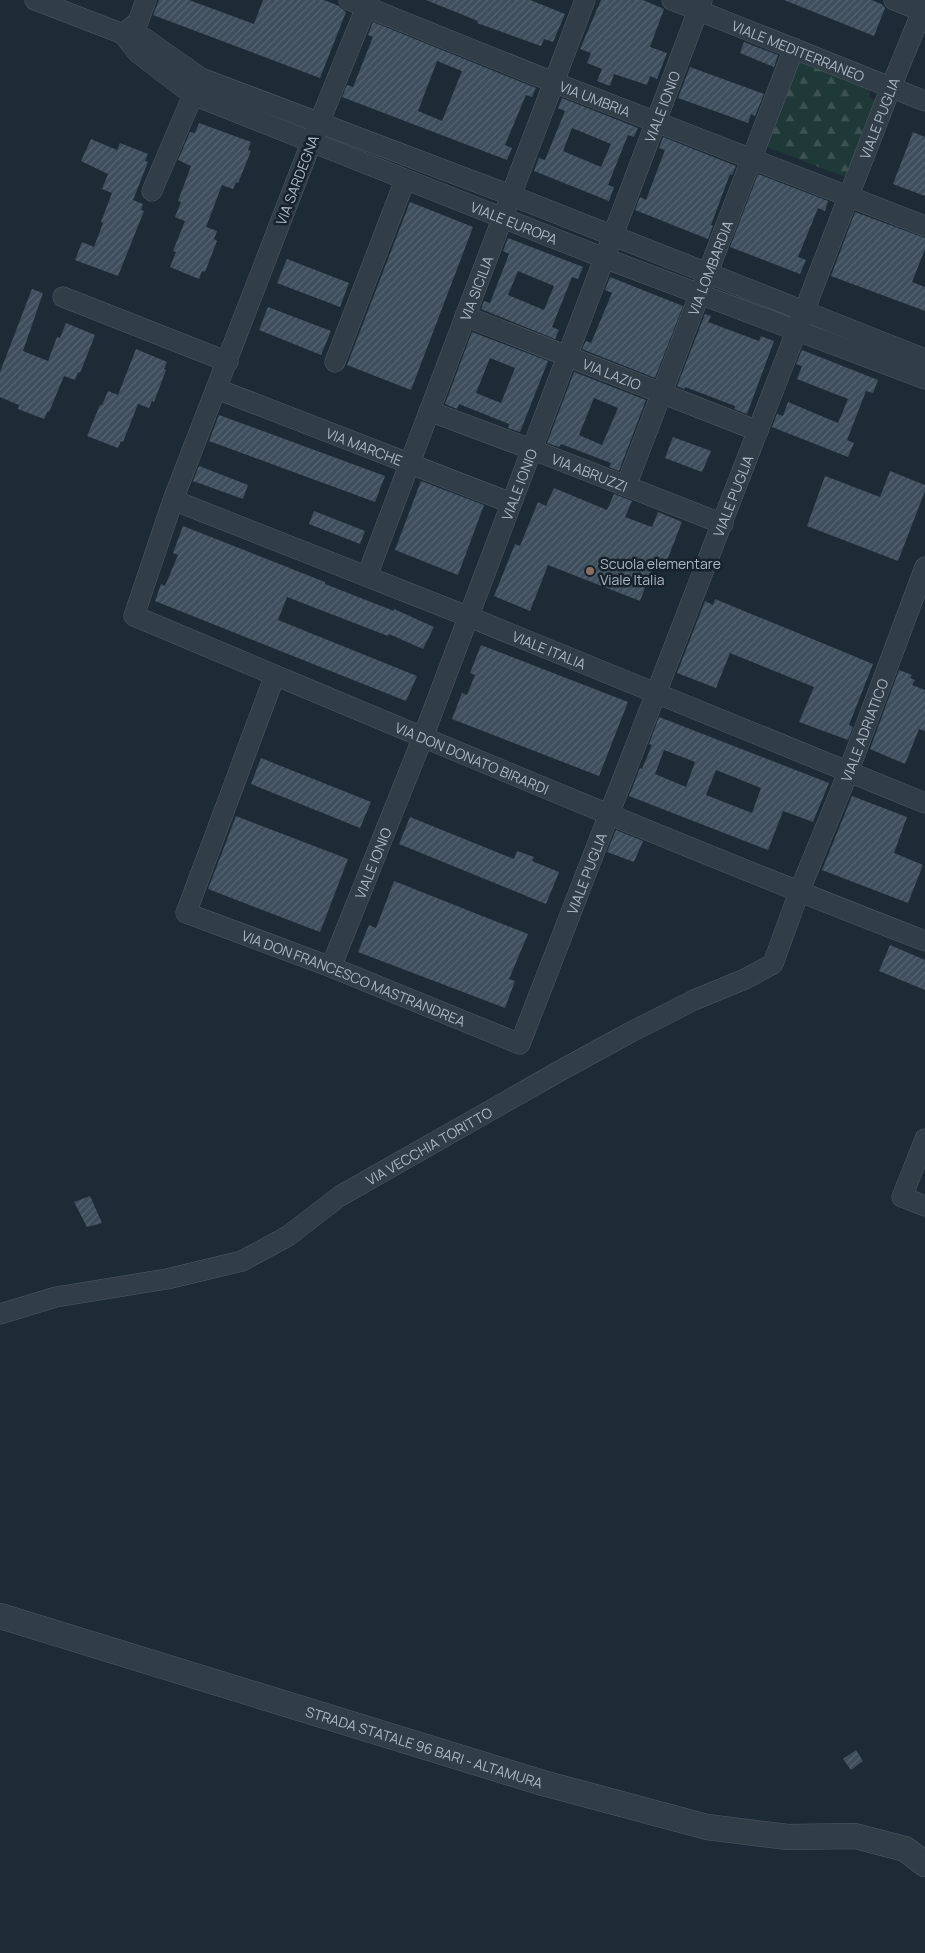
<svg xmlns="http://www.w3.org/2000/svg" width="925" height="1953" font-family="Manrope,sans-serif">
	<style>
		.forest { fill: url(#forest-firs) }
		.building { fill: url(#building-hatch); fill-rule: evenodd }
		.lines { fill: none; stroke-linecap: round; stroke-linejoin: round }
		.minor-casing { stroke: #4e5a66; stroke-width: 21 }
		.tertiary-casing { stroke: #4e5a66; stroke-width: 26 }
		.minor { stroke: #313d47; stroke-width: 20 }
		.tertiary { stroke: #313d47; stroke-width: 25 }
		.education-dot { fill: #8d6e63; stroke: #17222c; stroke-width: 2 }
		.labels { text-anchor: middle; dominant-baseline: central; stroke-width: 5; stroke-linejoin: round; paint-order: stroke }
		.street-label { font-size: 14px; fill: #aab7c5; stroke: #17222c }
		.poi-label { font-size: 14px; fill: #aab7c5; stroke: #17222c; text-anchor: start }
	</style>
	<defs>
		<pattern id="forest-firs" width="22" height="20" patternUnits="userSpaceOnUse" patternTransform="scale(1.25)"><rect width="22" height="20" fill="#1f3838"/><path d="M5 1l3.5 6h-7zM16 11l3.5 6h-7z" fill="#3d5353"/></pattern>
		<pattern id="building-hatch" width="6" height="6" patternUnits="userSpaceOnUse" patternTransform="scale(1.25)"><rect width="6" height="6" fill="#3e4e5c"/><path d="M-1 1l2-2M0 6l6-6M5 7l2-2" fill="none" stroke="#576572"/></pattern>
	</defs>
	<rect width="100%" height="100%" fill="#1d2b37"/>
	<!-- forest -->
	<path class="forest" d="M795 52 873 85 868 97 881 103 853 180 759 144Z"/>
	<!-- building -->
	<g class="building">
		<path d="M159 0H189L254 24 263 0H324L339 6 346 12 320 78 153 15Z"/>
		<path d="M426 0H530L565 14 553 42 544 39 541 46 477 23 478 21Z"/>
		<path d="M601 0H643L664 9 650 47 667 53 657 79 650 76 647 85 614 74 610 86 597 81 602 69 587 63 591 53 580 49Z"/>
		<path d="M784 0H872L883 5 885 8 874 36Z"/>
		<path d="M373 22 536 88 532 97 526 95 505 145 512 148 507 160 342 97 347 85 353 87 373 37 368 35ZM437 61 462 71 442 121 418 111Z"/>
		<path d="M744 42 778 55 774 67 740 53Z"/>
		<path d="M690 67 764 94 755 116 751 114 748 123 678 98Z"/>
		<path d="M562 98 638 128 634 137 628 135 608 185 614 187 609 201 534 171 539 158 545 160 565 111 558 108ZM572 128 611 144 601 167 563 151Z"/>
		<path d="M199 123 251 142 248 150 251 151 238 183 236 182 233 189 222 185 206 227 217 231 214 239 217 241 205 272 202 271 199 279 170 267 176 252 173 251 185 221 175 217 181 202 178 201 191 166 178 160 190 132 195 133Z"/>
		<path d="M913 132 925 137V196L893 184Z"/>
		<path d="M663 137 736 166 732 175 730 174 711 225 713 226 708 239 635 210 640 197 646 200 665 150 659 148Z"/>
		<path d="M91 139 117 150 120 143 148 154 145 161 148 162 133 200 143 204 141 210 144 211 118 276 75 260 82 242 94 247 103 223 101 222 112 193 102 189 108 174 81 161Z"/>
		<path d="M758 174 828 201 825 211 818 208 798 257 806 260 800 274 730 247Z"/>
		<path d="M410 202 473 227 411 390 347 365Z"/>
		<path d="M855 212 925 238V249L912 282 925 287V311L831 276Z"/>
		<path d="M508 238 583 267 578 279 572 277 552 327 559 330 555 339 481 309 484 301 490 303 509 254 503 251ZM518 271 554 286 544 310 508 295Z"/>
		<path d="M287 259 349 283 340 307 277 283Z"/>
		<path d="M610 277 683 306 655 378 582 349 586 341 591 343 612 293 605 290Z"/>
		<path d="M32 289 43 293 23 351 48 361 57 337 60 338 66 323 95 335 80 373 78 372 75 380 64 376 49 412 48 411 44 419 18 409 19 405 0 397V372Z"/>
		<path d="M268 307 331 331 321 355 259 330Z"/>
		<path d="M705 314 711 316 708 322 759 341 761 336 774 341 747 414 734 409 735 406 685 387 684 389 677 386Z"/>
		<path d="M472 332 548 361 520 432 508 428 509 424 459 404 457 409 445 404ZM490 358 515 368 501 403 476 393Z"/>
		<path d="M136 349 167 362 164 369 166 370 154 402 152 401 149 408 138 404 123 442 121 441 118 448 87 436 100 405H102L108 391 118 395Z"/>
		<path d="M802 350 878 380 873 393 866 391 847 440 854 443 848 457 772 427 777 414 783 416 788 402 838 423 848 399 797 379 802 366 796 364Z"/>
		<path d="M574 372 646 400 619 471 609 467 611 463 561 444 559 447 547 443ZM594 398 618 408 602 445 579 435Z"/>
		<path d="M219 415 385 476 375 502 209 441Z"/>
		<path d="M673 437 711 451 702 472 665 458Z"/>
		<path d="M199 466 248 485 243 499 193 481Z"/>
		<path d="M890 471 925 485V491L898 561 807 526 825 476 880 497Z"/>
		<path d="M421 481 484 505 458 575 395 550Z"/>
		<path d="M554 488 607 510 614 494 632 501 625 517 652 527 658 512 682 522 666 563 656 559 640 601 548 565 530 611 494 596 515 544 520 546 538 502 546 506Z"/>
		<path d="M314 511 365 531 360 544 309 524Z"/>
		<path d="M183 526 325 582V584L394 611V609L434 627 423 649 389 634 388 636 287 597 278 620 417 676 406 701 155 601 161 584 165 586 178 555 173 553Z"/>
		<path d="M715 599 873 664 849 725 853 727 848 740 799 722 814 687 730 653 716 688 677 673 705 601 713 605Z"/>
		<path d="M481 645 628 702 599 776 452 719 462 693 467 695 475 675 470 673Z"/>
		<path d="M899 670 912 675 910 678 915 680 912 685 925 690V731L919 729 905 764 870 749Z"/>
		<path d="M659 717 829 783 813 822 783 811 768 850 629 796 640 768 642 769 652 745 649 744ZM664 750 695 762 686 787 655 774ZM716 770 761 788 752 813 706 795Z"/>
		<path d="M261 758 371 802 360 828 251 784Z"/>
		<path d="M852 796 907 817 894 853 923 865 908 903 822 870Z"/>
		<path d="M236 816 348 859 320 932 208 889Z"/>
		<path d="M410 817 514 859 517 851 534 857 532 861 559 872 546 904 399 844Z"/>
		<path d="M616 830 643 841 634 862 607 852Z"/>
		<path d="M394 881 528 934 509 979 515 981 505 1008 358 952 369 925 376 928Z"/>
		<path d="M890 945 925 960V990L879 971Z"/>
		<path d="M90 1196 102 1223 87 1227 74 1202Z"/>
		<path d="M856 1750 863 1761 851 1770 843 1759Z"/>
	</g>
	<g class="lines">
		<!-- minor casing -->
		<g class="minor-casing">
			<g id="minor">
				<path d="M35 0 123 34 144 38 201 78 510 195 925 359"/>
				<path id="s1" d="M349 0 553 82 925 226"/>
				<path id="s2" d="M369 0 311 143 173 500 134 616C397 726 659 838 925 941"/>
				<path id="s3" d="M672 0 925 101"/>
				<path d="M894 0 922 11"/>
				<path id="s4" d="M123 34 138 53 193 95 604 258 925 379"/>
				<path d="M123 34 138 22 146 0"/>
				<path d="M152 191 193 95"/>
				<path d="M63 297 228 362"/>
				<path id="s5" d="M465 316 758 431"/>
				<path d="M335 362 405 180"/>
				<path id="s6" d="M217 389 511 503"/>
				<path id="s7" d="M429 411 531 449 723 524"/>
				<path id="s8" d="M626 486 794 48"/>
				<path id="s9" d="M173 500 467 616 925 803"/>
				<path id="s10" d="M367 576 585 0"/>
				<path id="s11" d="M275 675 186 913 331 967 520 1044 891 87 925 4"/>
				<path id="s12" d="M331 967 423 737 702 0"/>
				<path d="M925 1139 902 1197 925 1206"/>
				<path id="s13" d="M0 1314 56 1297 167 1279 242 1261 288 1236 340 1196 565 1068 631 1032 694 1000 745 979 773 964 799 892 848 773 925 567"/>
			</g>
		</g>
		<!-- tertiary casing -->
		<g class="tertiary-casing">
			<g id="tertiary">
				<path id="s14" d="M0 1616 543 1783 707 1827 788 1837 855 1836 905 1849 925 1864"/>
			</g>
		</g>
		<!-- minor -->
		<use href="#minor" class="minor"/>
		<!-- tertiary -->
		<use href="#tertiary" class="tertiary"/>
	</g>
	<!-- markers -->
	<circle class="education-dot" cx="590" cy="571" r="5"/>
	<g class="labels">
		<!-- street labels -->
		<g class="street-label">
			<text stroke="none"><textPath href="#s3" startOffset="136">VIALE MEDITERRANEO</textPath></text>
			<text stroke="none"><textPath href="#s1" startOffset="265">VIA UMBRIA</textPath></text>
			<text stroke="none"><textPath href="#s12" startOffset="922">VIALE IONIO</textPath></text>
			<text stroke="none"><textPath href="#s11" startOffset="1606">VIALE PUGLIA</textPath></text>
			<text transform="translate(297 180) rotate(-69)">VIA SARDEGNA</text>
			<text stroke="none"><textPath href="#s4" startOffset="439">VIALE EUROPA</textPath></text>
			<text stroke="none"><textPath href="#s8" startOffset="234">VIA LOMBARDIA</textPath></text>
			<text stroke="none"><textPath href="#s10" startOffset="308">VIA SICILIA</textPath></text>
			<text stroke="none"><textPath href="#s5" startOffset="158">VIA LAZIO</textPath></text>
			<text stroke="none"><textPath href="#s6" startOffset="158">VIA MARCHE</textPath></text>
			<text stroke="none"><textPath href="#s7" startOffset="172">VIA ABRUZZI</textPath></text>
			<text stroke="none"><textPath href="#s12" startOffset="518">VIALE IONIO</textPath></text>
			<text stroke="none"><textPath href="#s11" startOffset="1201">VIALE PUGLIA</textPath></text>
			<text stroke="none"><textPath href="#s9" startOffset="405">VIALE ITALIA</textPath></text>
			<text stroke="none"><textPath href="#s13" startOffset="1109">VIALE ADRIATICO</textPath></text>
			<text stroke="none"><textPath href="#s2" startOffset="1026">VIA DON DONATO BIRARDI</textPath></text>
			<text stroke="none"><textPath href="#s12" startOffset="112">VIALE IONIO</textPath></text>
			<text stroke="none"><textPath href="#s11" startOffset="796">VIALE PUGLIA</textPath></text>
			<text stroke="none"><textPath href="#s11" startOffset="434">VIA DON FRANCESCO MASTRANDREA</textPath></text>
			<text stroke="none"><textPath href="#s13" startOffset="468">VIA VECCHIA TORITTO</textPath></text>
			<text stroke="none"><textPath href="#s14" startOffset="444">STRADA STATALE 96 BARI - ALTAMURA</textPath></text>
		</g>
		<!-- poi labels -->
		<g class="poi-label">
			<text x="600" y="563">Scuola elementare<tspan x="600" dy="16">Viale Italia</tspan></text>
		</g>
	</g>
</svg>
